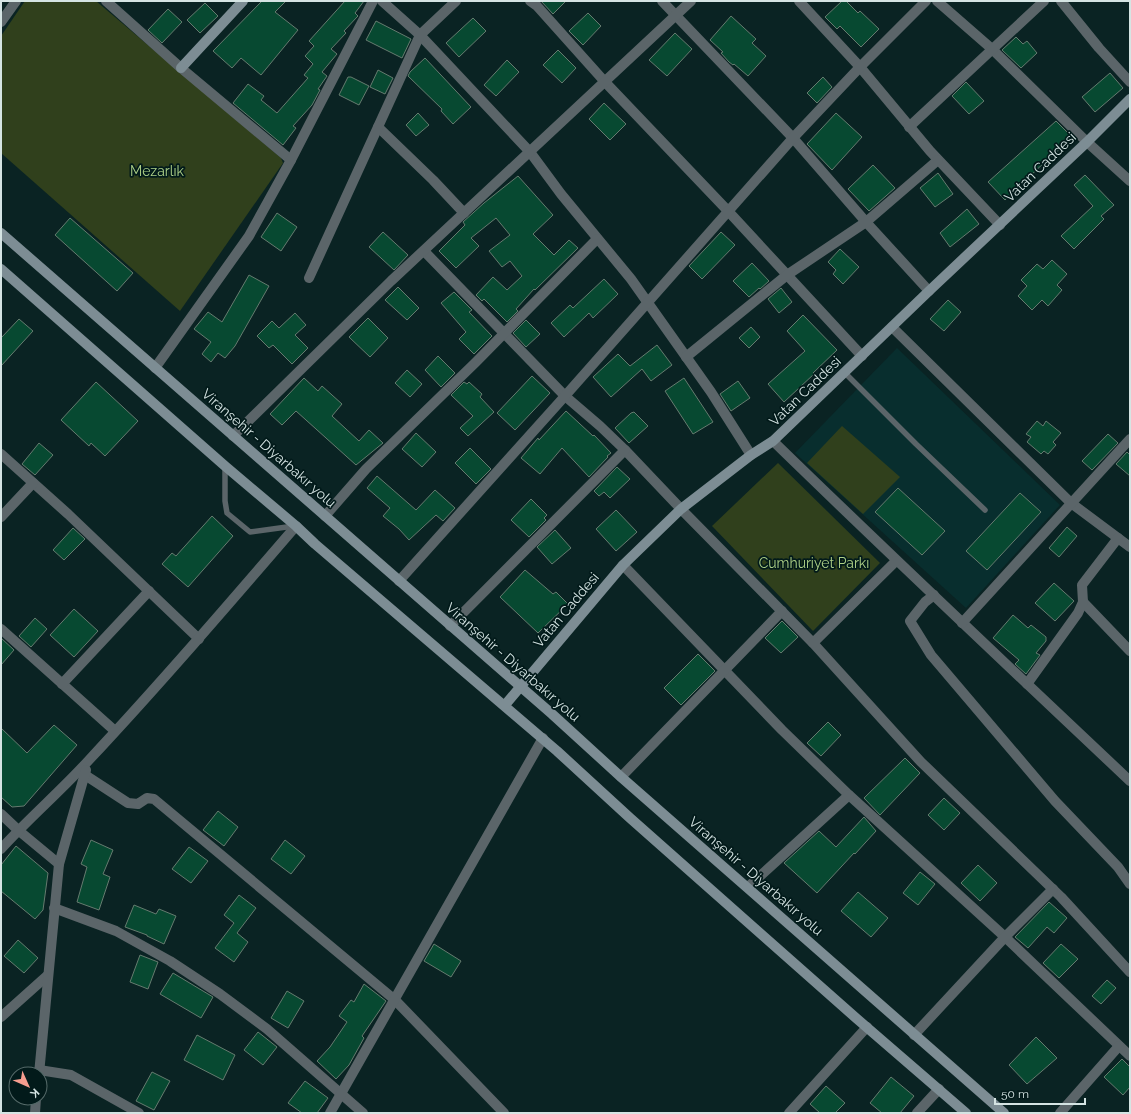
<svg xmlns="http://www.w3.org/2000/svg" width="1131" height="1114" font-family="Raleway,sans-serif">
	<style>
		.built { fill: #082e2e }
		.green { fill: #30401c }
		.building { fill: #074931; stroke: #657b6f }
		.lines { fill: none; stroke-linecap: round; stroke-linejoin: round }
		.lane { stroke: #5b6569; stroke-width: 5.5 }
		.street { stroke: #5b6569; stroke-width: 10 }
		.secondary { stroke: #7d8d94; stroke-width: 10 }
		.labels { text-anchor: middle; dominant-baseline: central; stroke-width: 3.5; stroke-linejoin: round; paint-order: stroke }
		.street-label { font-size: 14px; fill: #d5e4e3; stroke: #021a1a }
		.park-label { font-size: 14px; fill: #aed187; stroke: #021a1a }
	</style>
	<rect width="100%" height="100%" fill="#0a2323"/>
	<!-- built -->
	<path class="built" d="M897 348 1060 505 966 608 795 453Z"/>
	<!-- green -->
	<g class="green">
		<path d="M25 1H96L281 158 283 163 180 311 1 153V36Z"/>
		<path d="M842 426 900 477 863 514 807 463Z"/>
		<path d="M778 463 880 563 813 631 712 526Z"/>
	</g>
	<!-- building -->
	<g class="building">
		<path d="M262 1H286L275 12 298 30 261 75 241 58 232 68 213 51Z"/>
		<path d="M345 1H364L355 13 358 16 357 17 344 31 346 33 331 49 337 54 322 72 327 76 318 89 320 90 312 105 293 126 296 128 283 145 233 103 248 84 264 96 261 100 277 113 308 78 304 75 313 64 305 56 314 46 309 41Z"/>
		<path d="M541 1H566L553 14Z"/>
		<path d="M842 1H846L858 13 860 11 879 29 861 47 840 26 837 29 825 17Z"/>
		<path d="M205 3 218 16 200 33 187 20Z"/>
		<path d="M168 9 182 22 162 43 148 30Z"/>
		<path d="M588 13 601 26 583 45 569 31Z"/>
		<path d="M731 16 756 39 752 43 766 56 748 76 734 64 733 65 729 62 721 53 723 52 710 40Z"/>
		<path d="M473 18 486 31 459 57 446 43Z"/>
		<path d="M376 21 411 39 402 58 366 40Z"/>
		<path d="M675 33 692 49 667 76 649 60Z"/>
		<path d="M1016 37 1023 44 1027 41 1037 53 1021 68 1002 50Z"/>
		<path d="M558 50 576 68 562 83 543 65Z"/>
		<path d="M425 58 471 107 453 124 441 111 442 109 408 76 410 72Z"/>
		<path d="M507 60 519 72 496 96 484 85Z"/>
		<path d="M378 70 393 78 385 94 370 87Z"/>
		<path d="M1110 73 1123 88 1095 112 1082 97Z"/>
		<path d="M348 77H351L369 86 359 105 339 95Z"/>
		<path d="M823 77 832 87 817 103 807 93Z"/>
		<path d="M966 82 984 101 969 114 952 96Z"/>
		<path d="M604 103 626 124 610 140 589 119Z"/>
		<path d="M418 113 429 125 416 136 406 125Z"/>
		<path d="M836 113 862 137 832 170 807 144Z"/>
		<path d="M1056 121 1073 138 1049 158 1005 200 988 182Z"/>
		<path d="M873 165 895 188 869 211 848 189Z"/>
		<path d="M938 173 953 194 935 207 920 188Z"/>
		<path d="M1085 175 1114 205 1101 216 1104 219 1074 249 1061 236 1093 206 1074 185Z"/>
		<path d="M518 176 553 215 533 234 554 255 569 240 578 248 535 290 534 289 516 309 518 311 507 322 484 299 482 301 476 295 493 277 507 290 522 276 510 261 502 267 489 251 510 235 496 218 471 238 479 246 456 268 439 251 465 225 463 222 484 203Z"/>
		<path d="M967 209 979 224 950 247 940 233Z"/>
		<path d="M277 213 297 227 281 251 261 237Z"/>
		<path d="M70 218 133 273 117 291 55 235Z"/>
		<path d="M383 232 408 255 394 270 369 247Z"/>
		<path d="M721 232 735 245 702 279 689 266Z"/>
		<path d="M840 249 859 267 843 284 833 274 836 270 828 262Z"/>
		<path d="M1052 260 1067 274 1057 285 1062 290 1048 306 1042 300 1032 310 1018 296 1027 286 1021 280 1037 264 1043 269Z"/>
		<path d="M752 263 769 281 760 289 759 288 749 297 733 281Z"/>
		<path d="M249 275 269 286 235 346 225 358 218 353 211 362 202 354 211 342 194 329 208 312 222 322Z"/>
		<path d="M604 279 618 294 593 318 589 313 564 337 551 323 570 305 573 308Z"/>
		<path d="M398 287 419 308 407 320 385 300Z"/>
		<path d="M781 288 792 302 779 313 768 299Z"/>
		<path d="M454 292 472 310 469 312 492 336 474 354 459 339 466 332 441 303Z"/>
		<path d="M948 300 961 312 944 331 930 319Z"/>
		<path d="M295 313 306 325 295 335 308 348 292 364 273 345 269 348 257 336 272 321 279 328Z"/>
		<path d="M803 315 837 350 813 373 814 374 784 402 768 384 805 351 787 331Z"/>
		<path d="M368 318 388 338 370 357 349 337Z"/>
		<path d="M19 319 33 331 1 366V338Z"/>
		<path d="M526 320 540 334 526 347 513 333Z"/>
		<path d="M751 327 760 337 749 348 739 338Z"/>
		<path d="M657 345 672 365 651 381 642 369 611 397 593 377 618 354 630 366Z"/>
		<path d="M438 356 455 373 441 387 425 370Z"/>
		<path d="M407 370 422 384 410 397 395 383Z"/>
		<path d="M532 376 550 393 515 430 497 413Z"/>
		<path d="M304 378 318 391 322 386 342 404 332 416 359 441 369 430 383 443 356 465 296 411 282 425 270 414Z"/>
		<path d="M684 378 713 422 693 434 665 391Z"/>
		<path d="M738 381 750 398 731 411 720 394Z"/>
		<path d="M96 382 138 421 105 456 91 443 89 446 61 420Z"/>
		<path d="M464 382 467 384 469 382 482 394 480 397 494 412 468 436 460 428 473 416 451 395Z"/>
		<path d="M566 411 593 436 594 435 611 453 607 456 608 457 589 477 562 448 540 474 521 458 538 438 539 440Z"/>
		<path d="M634 412 648 426 629 443 615 428 631 413Z"/>
		<path d="M1037 421 1043 426 1046 421 1061 433 1053 442 1056 445 1048 454 1044 451 1041 454 1027 442 1031 437 1026 434Z"/>
		<path d="M416 433 436 452 422 467 402 449Z"/>
		<path d="M1108 434 1118 443 1092 470 1082 461Z"/>
		<path d="M39 443 53 455 35 475 22 464Z"/>
		<path d="M470 448 491 469 476 484 455 463Z"/>
		<path d="M1127 452 1130 455V476L1116 464Z"/>
		<path d="M617 467 630 479 610 498 604 492 599 496 594 491Z"/>
		<path d="M377 476 416 510 435 490 455 508 443 521 436 515 409 540 399 529 383 516 390 508 367 488Z"/>
		<path d="M898 488 945 531 922 555 875 512Z"/>
		<path d="M1020 493 1041 512 987 570 966 551Z"/>
		<path d="M531 499 547 515 544 518 546 520 529 537 511 520Z"/>
		<path d="M616 510 637 532 616 551 596 529Z"/>
		<path d="M212 516 233 536 188 587 162 564 172 553 176 556Z"/>
		<path d="M1067 527 1077 536 1059 557 1049 548Z"/>
		<path d="M73 528 85 539 64 560 53 550Z"/>
		<path d="M555 530 571 548 552 564 537 547Z"/>
		<path d="M525 570 553 594 556 592 568 604 538 633 500 597Z"/>
		<path d="M1054 583 1074 601 1055 621 1035 603Z"/>
		<path d="M74 609 98 631 74 657 50 635Z"/>
		<path d="M1013 615 1028 628 1031 625 1046 637V641L1036 653 1040 655 1026 674 1015 664 1019 660 993 638Z"/>
		<path d="M35 618 47 629 31 647 19 636Z"/>
		<path d="M782 621 798 637 781 653 765 638Z"/>
		<path d="M1 638 14 650 1 665Z"/>
		<path d="M698 654 715 671 681 705 664 688Z"/>
		<path d="M828 722 841 735 821 756 807 743Z"/>
		<path d="M54 725 77 745 24 806 12 807 1 797V728L27 753Z"/>
		<path d="M905 758 920 773 880 815 864 798Z"/>
		<path d="M944 798 960 813 944 830 928 815Z"/>
		<path d="M218 811 238 827 224 846 203 830Z"/>
		<path d="M864 817 876 831 855 854 854 853 817 893 784 863 819 831 836 847Z"/>
		<path d="M91 840 113 850 103 874 110 877 99 910 77 902 87 867 81 864Z"/>
		<path d="M285 840 305 856 291 874 271 859Z"/>
		<path d="M16 846 48 873 43 910 35 919 1 891V865Z"/>
		<path d="M189 847 208 861 191 883 172 869Z"/>
		<path d="M978 865 997 883 980 901 961 883Z"/>
		<path d="M920 872 935 884 918 905 903 893Z"/>
		<path d="M858 892 888 918 871 937 841 911Z"/>
		<path d="M239 895 256 908 237 933 248 942 234 962 215 948 234 923 224 915Z"/>
		<path d="M1049 902 1067 918 1054 933 1047 927 1028 948 1015 937Z"/>
		<path d="M134 905 156 914 159 909 176 916 164 944 147 936V935L125 927Z"/>
		<path d="M18 940 38 958 24 973 4 956Z"/>
		<path d="M434 944 461 961 451 977 424 961Z"/>
		<path d="M1061 944 1078 959 1059 978 1043 963Z"/>
		<path d="M140 955 158 962 148 989 130 982Z"/>
		<path d="M173 973 213 997 201 1018 160 994Z"/>
		<path d="M1107 980 1116 988 1101 1004 1092 996Z"/>
		<path d="M364 984 386 1001 362 1036 364 1038 349 1065 336 1079 317 1061 330 1047 347 1022 339 1016 351 1000 354 1002Z"/>
		<path d="M287 991 304 1001 288 1028 271 1018Z"/>
		<path d="M258 1032 277 1047 263 1065 244 1050Z"/>
		<path d="M197 1035 235 1055 223 1080 184 1060Z"/>
		<path d="M1036 1037 1057 1058 1027 1084 1009 1065Z"/>
		<path d="M1122 1059 1130 1067V1087L1123 1095 1104 1077Z"/>
		<path d="M152 1072 170 1081 154 1110 136 1101Z"/>
		<path d="M891 1077 914 1096 900 1113H882L870 1103Z"/>
		<path d="M305 1081 328 1098 317 1113H302L288 1103Z"/>
		<path d="M826 1086 845 1103 835 1113H820L810 1104Z"/>
	</g>
	<g class="lines">
		<!-- lane -->
		<g class="lane">
			<path d="M845 373 916 444 985 510"/>
			<path d="M225 466V501L227 513 250 532 294 526"/>
		</g>
		<!-- street -->
		<g class="street">
			<path d="M106 1 181 68 291 160"/>
			<path d="M382 1 420 35 530 152 561 194 631 279 711 392 751 455"/>
			<path d="M530 1 537 6 605 82 728 211 862 356"/>
			<path d="M662 1 793 138 866 222 929 291"/>
			<path d="M799 1 860 67 930 151 1000 225"/>
			<path d="M937 1 992 49 1087 142 1130 181"/>
			<path d="M1061 1 1099 48 1130 82"/>
			<path d="M1 22 16 1"/>
			<path d="M378 127 433 180 464 213"/>
			<path d="M909 127 1044 1"/>
			<path d="M424 251 565 396 600 426 625 450 681 509 813 643 921 762 1061 897 1130 972"/>
			<path d="M309 278 420 35 456 1"/>
			<path d="M892 327 1071 503 1130 547"/>
			<path d="M686 357 787 275 866 222 938 160"/>
			<path d="M155 368 249 236 291 160 373 1"/>
			<path d="M233 436 391 281 691 1"/>
			<path d="M773 441C891 556 1010 668 1130 781"/>
			<path d="M1 454 68 514 199 639"/>
			<path d="M325 516 366 469 476 362 597 239"/>
			<path d="M1 517 33 483"/>
			<path d="M623 565 782 730 849 795 1005 937 1130 1056"/>
			<path d="M399 581 565 396 793 138 860 67 926 1"/>
			<path d="M934 595 925 602 910 621 931 655 1055 801 1118 867 1130 884"/>
			<path d="M1083 602 1130 651"/>
			<path d="M962 623 1130 439"/>
			<path d="M450 626 625 450"/>
			<path d="M1 629 115 731"/>
			<path d="M813 643 896 561"/>
			<path d="M62 684 149 591"/>
			<path d="M1027 684 1078 613 1083 602 1082 585 1118 538"/>
			<path d="M85 775 128 803 138 804 147 798 154 799 395 1000 504 1113"/>
			<path d="M621 777 782 611"/>
			<path d="M1 814 18 830 59 864"/>
			<path d="M1 849C29 818 61 791 89 760 160 684 228 605 296 526"/>
			<path d="M748 887 849 795"/>
			<path d="M54 908 116 931 170 961 220 994 267 1029 363 1113"/>
			<path d="M1 1017 48 975"/>
			<path d="M914 1035 1005 937 1053 889"/>
			<path d="M39 1070 71 1075 139 1113"/>
			<path d="M39 1074 59 864 86 770"/>
			<path d="M35 1113 36 1098"/>
			<path d="M330 1113 543 738"/>
			<path d="M789 1113 867 1027"/>
			<path d="M917 1113 939 1089"/>
			<path d="M1060 1113 1119 1046"/>
		</g>
		<!-- secondary -->
		<g class="secondary">
			<path d="M181 68 243 1"/>
			<path d="M1 233 552 714 621 777 1004 1113"/>
			<path d="M1 269 225 466 296 526 315 544 557 751 630 818 856 1018 966 1113"/>
			<path d="M505 705 623 565 681 509 751 455 773 441 929 291 1087 142 1130 99"/>
		</g>
	</g>
	<g class="labels">
		<!-- street labels -->
		<g class="street-label">
			<text transform="translate(1040 167) rotate(-44)">Vatan Caddesi</text>
			<text transform="translate(805 391) rotate(-44)">Vatan Caddesi</text>
			<text transform="translate(269 448) rotate(41)">Viranşehir - Diyarbakır yolu</text>
			<text transform="translate(566 610) rotate(-50)">Vatan Caddesi</text>
			<text transform="translate(513 662) rotate(41)">Viranşehir - Diyarbakır yolu</text>
			<text transform="translate(756 876) rotate(41)">Viranşehir - Diyarbakır yolu</text>
		</g>
		<!-- park labels -->
		<g class="park-label">
			<text x="157" y="171">Mezarlık</text>
			<text x="814" y="563">Cumhuriyet Parkı</text>
		</g>
	</g>
	<!-- border -->
	<rect width="1131" height="1114" fill="none" stroke="#d5e4e3" stroke-width="4"/>
	<!-- north arrow -->
	<g transform="translate(28 1086) rotate(135)"><circle r="19" fill="#021a1a" stroke="#566b6a"/>
	<path d="M0-3L7 15L0 10L-7 15Z" fill="#f59d8f"/>
	<text y="-6" font-size="11" font-weight="bold" text-anchor="middle" fill="#d5e4e3">K</text>
	</g>
	<!-- scale -->
	<path d="M995 1098v6h90v-6" fill="none" stroke="#d5e4e3" stroke-width="2"/>
	<text x="1001" y="1098" font-size="12" fill="#d5e4e3" stroke="#021a1a" stroke-width="3" paint-order="stroke">50 m</text>
</svg>
